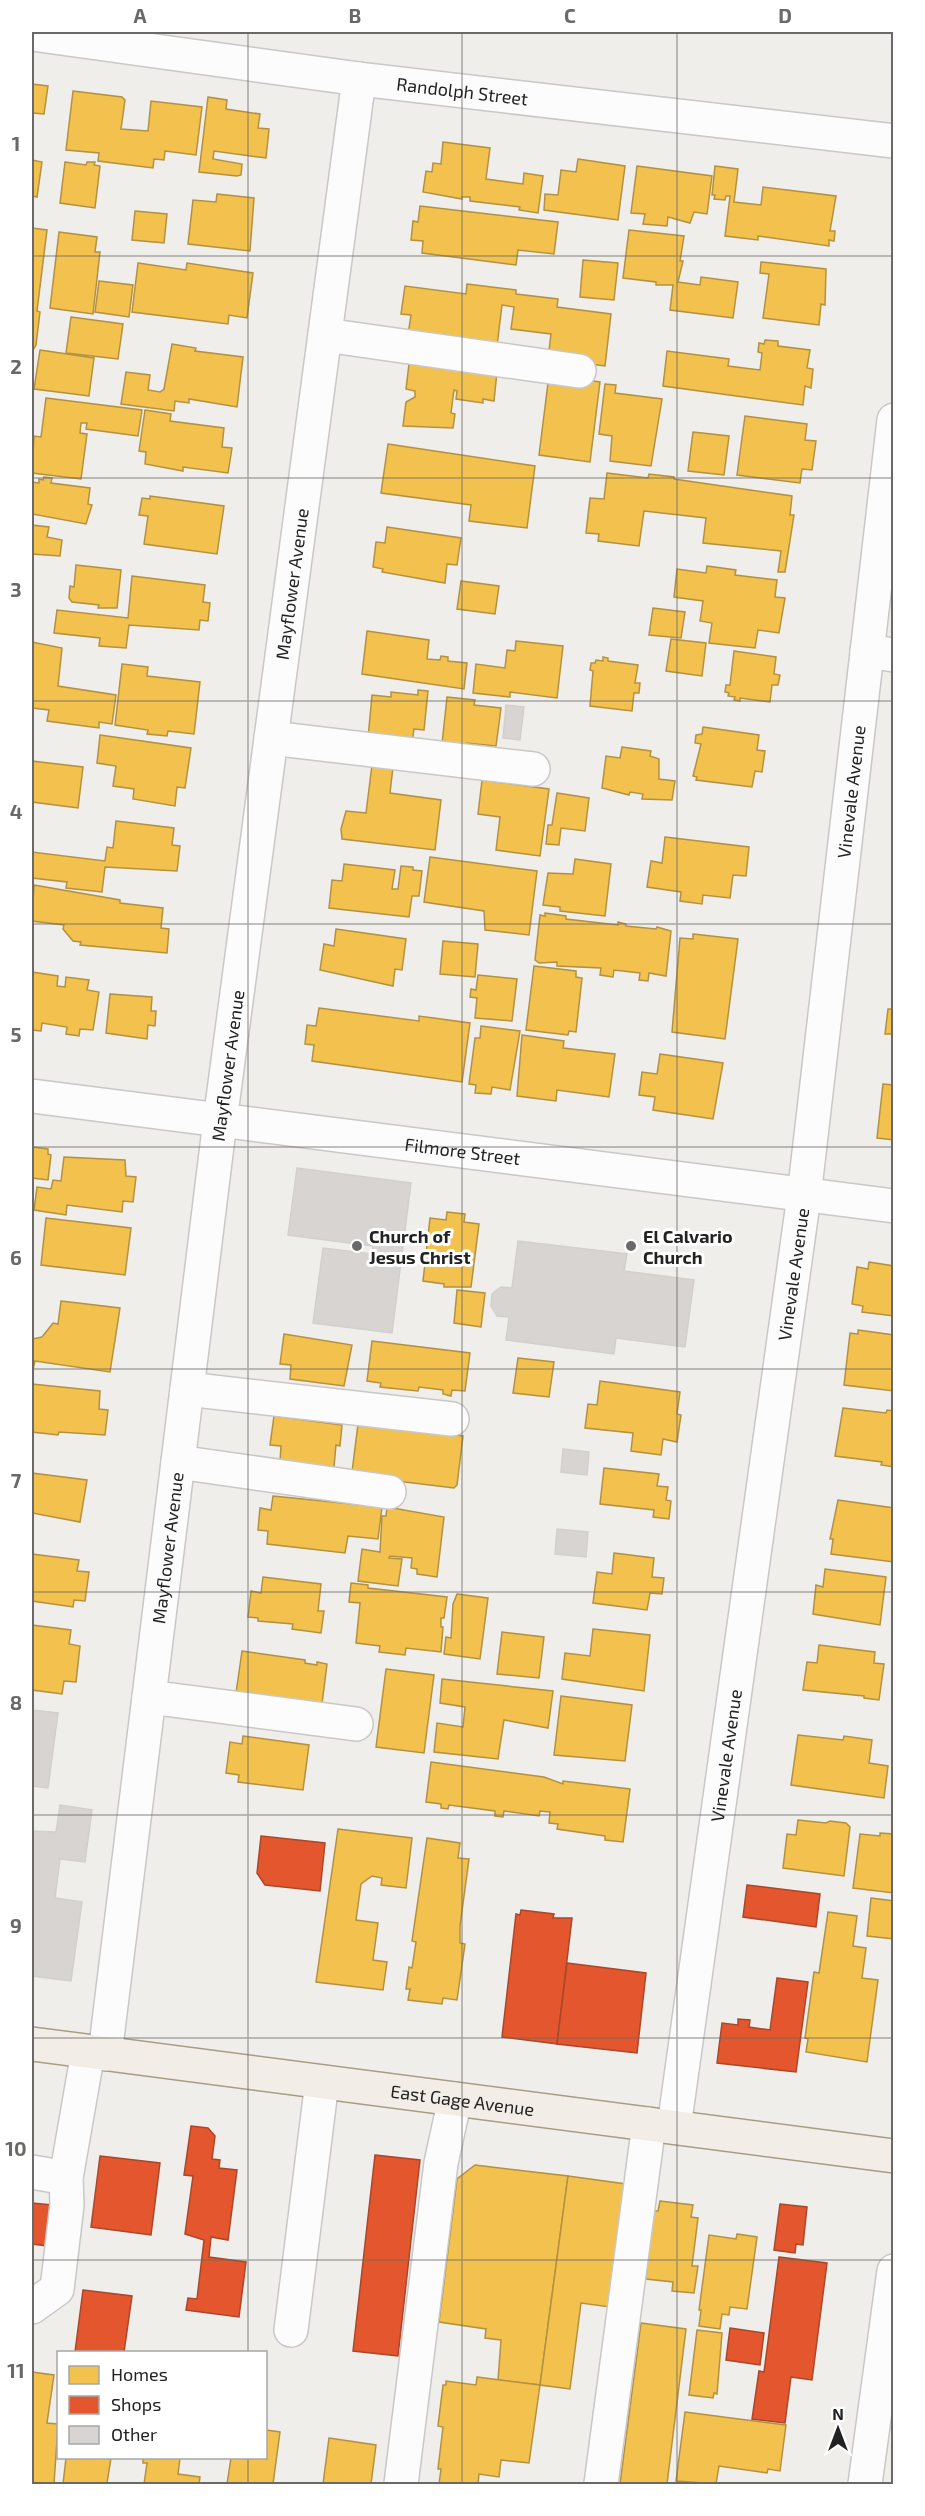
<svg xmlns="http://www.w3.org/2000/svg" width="925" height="2516" font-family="'Exo 2',sans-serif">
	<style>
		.homes { fill: #f2c14e; stroke: #b49141; stroke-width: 1.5 }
		.shops { fill: #e4572e; stroke: #aa472a; stroke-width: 1.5 }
		.building { fill: #d7d4d2; stroke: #d3d0cc; stroke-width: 1.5 }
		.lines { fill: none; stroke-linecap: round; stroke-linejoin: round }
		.minor-casing { stroke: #c9c8c7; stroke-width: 36 }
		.major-casing { stroke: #a79c86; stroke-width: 36 }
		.minor { stroke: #fdfcfc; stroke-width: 33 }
		.major { stroke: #f3ede7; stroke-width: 33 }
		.grid { fill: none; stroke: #6a6968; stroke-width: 1.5; stroke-opacity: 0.55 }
		.poi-dot { fill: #6a6968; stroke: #fff; stroke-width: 2 }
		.labels { text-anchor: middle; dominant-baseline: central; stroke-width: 6; stroke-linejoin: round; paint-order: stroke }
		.street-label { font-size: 18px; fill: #222; stroke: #fff }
		.poi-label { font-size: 18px; font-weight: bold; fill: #222; stroke: #fff; text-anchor: start }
		.neatline { fill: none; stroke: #6a6968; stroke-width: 2 }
		.grid-label { font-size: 20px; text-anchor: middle; font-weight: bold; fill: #6a6968 }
	</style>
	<rect width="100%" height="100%" fill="#f0eeeb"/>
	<!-- homes -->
	<g class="homes">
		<path d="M32 84 48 86 44 114 32 113Z"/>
		<path d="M73 91 122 97 125 100 121 129 148 131 151 101 202 107 196 155 165 151 164 160 154 159 153 168 98 161 99 153 66 150Z"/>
		<path d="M208 97 227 100 226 109 260 114 258 128 269 129 266 158 214 151 213 159 242 164 241 175 237 176 199 172Z"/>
		<path d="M443 142 490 148 486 179 523 184 524 173 543 176 538 213 519 210 520 207 470 201V197H462V199L423 192 426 171 432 172 433 163 441 164Z"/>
		<path d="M578 159 625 166 618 220 544 210 545 194 558 195 561 170 576 172Z"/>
		<path d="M32 160 42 162 37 197 32 196Z"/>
		<path d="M65 162 86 165 87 162H95L94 165 100 166 95 208 60 203Z"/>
		<path d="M637 166 712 176 707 214 694 212 690 223 668 217 667 226 643 224 645 214 631 213Z"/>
		<path d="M715 166 738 169 734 202 761 205 763 187 836 196 830 231H835L834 241 829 240V246L758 236V240L725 236 730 196H726L725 200 714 199 715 195H712Z"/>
		<path d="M217 194 254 198 250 251 188 244 193 200 216 202Z"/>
		<path d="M420 206 558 222 554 254 518 250 516 265 422 253 423 241 411 240 413 221 418 222Z"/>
		<path d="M135 211 167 214 164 243 132 240Z"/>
		<path d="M32 228 47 230 37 311 40 312 36 345 32 352Z"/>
		<path d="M629 230 684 236 680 261H683L678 282 700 285 701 277 738 282 733 318 670 310 673 285H656V282L623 278Z"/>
		<path d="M59 232 97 237 95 252H100L93 314 50 308Z"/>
		<path d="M583 260 618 263 614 300 580 297Z"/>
		<path d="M761 262 826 269 825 305 821 304 819 325 763 318 769 274 760 273Z"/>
		<path d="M138 263 186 270 187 263 253 273 247 318 229 315 228 324 132 312Z"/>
		<path d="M99 281 133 285 129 317 95 312Z"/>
		<path d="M467 284 516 290V294L558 299 557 307 611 314 605 366 548 359 551 334 511 329 514 307 502 305 497 346 408 335 411 315 401 314 405 286 466 294Z"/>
		<path d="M71 317 123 324 118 359 66 353Z"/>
		<path d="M765 340 778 341V346L810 350 807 368 813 369 811 388 805 386 803 405 663 386 667 351 729 359 728 366 760 370 762 353 758 352 759 343 764 344Z"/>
		<path d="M172 344 196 348 195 351 243 357 237 407 189 399V403L175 401 174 411 121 404 126 372 150 375 148 390 160 392 164 389Z"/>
		<path d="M40 350 94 358 89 396 34 389Z"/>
		<path d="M409 364 497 372 494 401 483 399V403L456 399 457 391 454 390 451 413 455 414 453 428 403 426 406 402 415 397V391L406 389Z"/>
		<path d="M549 375 600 382 590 462 539 455Z"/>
		<path d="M605 384 616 385 615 393 662 399 651 466 610 461 612 436 599 434Z"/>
		<path d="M46 398 142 410 138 436 86 429 87 423H81L80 433 87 434 81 479 32 473 34 436 41 437Z"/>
		<path d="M145 410 171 414 170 421 224 428 222 447 232 448 228 473 183 467V471L145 464 146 452 139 451Z"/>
		<path d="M745 416 807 424 805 440 816 441 812 470 802 469 800 483 737 475Z"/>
		<path d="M693 432 729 436 724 475 688 471Z"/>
		<path d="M388 444 535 466 527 528 469 521 471 505 381 493Z"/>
		<path d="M607 473 648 478 649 474 674 477V479L792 496 790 515H794L785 572H778L781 551 703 543 706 518 644 511 639 546 598 541 599 534 586 533 590 498 604 499Z"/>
		<path d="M44 477 52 478 51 483 90 488 88 504 92 505 86 524 32 514V482L39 483V479L43 480Z"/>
		<path d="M150 496 224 506 217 554 144 544 148 516 139 515 142 498 150 499Z"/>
		<path d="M32 521V525L49 527 47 537 62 540 60 556 32 554Z"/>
		<path d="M387 527 461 538 457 565 447 564 445 583 382 572 383 569 373 567 376 542 385 543Z"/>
		<path d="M76 565 121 570 117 608H98L99 605 72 602 69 598 70 586 74 587Z"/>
		<path d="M707 566 736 570 735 575 777 580 775 597 785 598 779 633 758 630 755 648 709 643 712 623 700 621 703 601 674 597 677 569 706 573Z"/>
		<path d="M132 576 205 585 203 602 210 603 208 621 200 620 199 630 129 625 126 648 99 646 100 638 54 633 57 610 128 618Z"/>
		<path d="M461 581 499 586 495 614 457 609Z"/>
		<path d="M653 608 685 612 681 638 649 635Z"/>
		<path d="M367 631 429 640 427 659 440 660 441 656 448 657V661L467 663 464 689 362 674Z"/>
		<path d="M671 639 706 643 702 676 666 671Z"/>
		<path d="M516 641 563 646 557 698 510 692V697L473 693 476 664 505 668 507 650 515 651Z"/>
		<path d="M32 642 62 648 58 686 116 695 112 724 99 722V728L47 721 49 710 32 708Z"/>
		<path d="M734 651 776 657 774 674 780 675 778 685H772L770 702 740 698V701L734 700 735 697 728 696 729 693 725 692 726 685H730Z"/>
		<path d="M603 657 608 658V661L638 665 635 683H640L639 693H634L632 711 590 706 593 671 590 670 591 663H595L596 660 603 661Z"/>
		<path d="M122 664 148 667 147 676 200 682 194 734 168 731 167 736 147 734 148 730 115 725Z"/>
		<path d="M418 690 428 691 424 730 414 729 412 743 368 738 372 695 391 697V692L418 695Z"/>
		<path d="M447 697 475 700 474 705 501 708 496 746 466 743 465 747 442 744Z"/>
		<path d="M703 727 759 735 757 750 765 751 762 772 755 771 752 787 696 780 697 777 693 776 701 744 695 743 696 735 702 734Z"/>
		<path d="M100 735 191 748 185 788 177 787 175 806 133 799 134 789 113 786 116 766 97 763Z"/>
		<path d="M622 747 651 751 650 756 659 759V779L675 781 672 800 642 799 643 794 630 792 629 795 602 788 606 756 620 758Z"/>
		<path d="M32 761 83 767 78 808 32 802Z"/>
		<path d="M372 765 393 767 390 793 441 800 435 850 342 839 341 829 346 811 366 813Z"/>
		<path d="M482 780 549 789 540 856 496 850 500 817 478 814Z"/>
		<path d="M557 793 589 798 585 831 561 828 559 845 546 844 548 825H552Z"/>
		<path d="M116 821 174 828 172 845 180 846 177 871 105 867 102 892 66 888 67 882 32 878V852L105 861 107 847 113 848Z"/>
		<path d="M665 837 749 847 746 876 733 875 730 898 703 895 702 904 680 901 681 892 647 887 651 861 662 863Z"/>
		<path d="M430 857 537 871 529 935 485 930 484 911 424 902Z"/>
		<path d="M575 859 611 864 605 916 560 911V907L543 905 548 873 573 874Z"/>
		<path d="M344 864 395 870 392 889H398L401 866 413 867V870L422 871 419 896H412L409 917 329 908 332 880 342 881Z"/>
		<path d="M34 885 120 900V903L163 908 161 928 169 929 167 953 80 945 81 942 73 941 63 929 64 925 32 921Z"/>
		<path d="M545 913 566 916V919L618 925V922L626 924V926L656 929 657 927 671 931 666 976 649 973 648 981 639 980 640 973 614 970 613 977 600 975 601 968 557 966V962L539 963 535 960 540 915 545 916Z"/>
		<path d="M336 929 406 939 402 970 395 969 393 986 320 970 324 944 334 946Z"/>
		<path d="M693 934 738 939 725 1039 672 1032 680 938 693 939Z"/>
		<path d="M443 941 478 944 475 977 440 974Z"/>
		<path d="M534 966 576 971V977L582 978 576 1032 569 1031 568 1035 526 1030Z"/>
		<path d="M32 972 58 976 57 986 65 987 66 977 89 980 87 990 99 992 93 1030 80 1029 79 1036 66 1034 67 1027 42 1023 41 1031 32 1030Z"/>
		<path d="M478 975 517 979 512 1021 475 1018 477 998 470 997 471 989 476 990Z"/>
		<path d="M110 994 152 997 151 1011H156L155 1026 148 1025 147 1039 106 1033Z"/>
		<path d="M319 1008 419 1021V1016L470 1023 462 1082 312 1061 314 1045 305 1044 307 1025 316 1026Z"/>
		<path d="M888 1009H894V1034H885Z"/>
		<path d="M481 1026 520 1031 510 1090 492 1087 491 1094 475 1093 476 1085 469 1084 475 1038H480Z"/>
		<path d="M522 1035 564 1041 563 1048 615 1054 609 1097 557 1090 556 1101 517 1096Z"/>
		<path d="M660 1054 723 1063 713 1119 653 1110 655 1097 639 1095 642 1072 657 1074Z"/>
		<path d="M883 1084 894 1085V1140L877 1138Z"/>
		<path d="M32 1147 48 1149V1154L51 1155 48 1180 32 1178Z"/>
		<path d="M64 1157 125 1160 126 1176 136 1177 133 1202 123 1201 122 1212 67 1205 66 1215 34 1210 37 1187 51 1189 53 1180 61 1181Z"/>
		<path d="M447 1212 465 1214 464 1222 479 1224 471 1287H444V1284L423 1281 430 1218 446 1220Z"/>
		<path d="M46 1218 131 1228 125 1275 41 1265Z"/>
		<path d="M869 1262 894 1266V1316L862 1312 863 1306 852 1304 857 1267 868 1269Z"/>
		<path d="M457 1290 485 1293 481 1327 454 1323Z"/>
		<path d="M61 1301 120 1308 110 1372 35 1361 32 1374V1339L42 1337 53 1323 58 1324Z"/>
		<path d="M858 1330 894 1335V1391L844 1385 850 1333 858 1334Z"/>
		<path d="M284 1334 352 1345 344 1386 290 1379 291 1365 280 1364Z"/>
		<path d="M372 1341 470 1353 465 1391 452 1390 451 1396 443 1394V1390L419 1387 418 1391 380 1387 381 1383 367 1381Z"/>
		<path d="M518 1358 554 1362 549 1397 513 1393Z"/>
		<path d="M600 1381 680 1392 677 1414 681 1415 677 1442 663 1439 661 1455 631 1451 633 1433 585 1428 588 1404 597 1405Z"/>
		<path d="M32 1384 100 1391 99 1409 108 1410 105 1435 59 1432 58 1435 32 1432Z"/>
		<path d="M843 1408 886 1413 887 1410 894 1411V1467L881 1465 882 1462 835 1456Z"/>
		<path d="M274 1416 342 1425 340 1446 336 1445 334 1467 280 1461 281 1446 270 1445Z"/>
		<path d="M358 1424 463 1436 457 1485 454 1488 356 1476 352 1472Z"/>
		<path d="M604 1468 659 1474 657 1486 668 1487 666 1500 671 1501 669 1519 653 1517 654 1510 600 1504Z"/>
		<path d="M32 1473 87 1480 80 1522 32 1513Z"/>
		<path d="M273 1496 382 1507 378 1539 348 1536 345 1553 267 1544 268 1531 258 1530 260 1508 271 1510Z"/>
		<path d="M838 1500 894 1508V1562L831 1554 833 1539H830Z"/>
		<path d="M387 1507 444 1517 437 1577 417 1574V1569L411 1568 412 1558 390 1556 389 1558 402 1559 398 1586 358 1581 362 1549 380 1552 382 1516H386Z"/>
		<path d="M614 1553 654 1558 652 1577 664 1578 662 1594 650 1593 647 1610 593 1603 597 1572 612 1574Z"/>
		<path d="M32 1554 79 1560 77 1571 89 1572 85 1601 74 1600 73 1607 32 1601Z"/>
		<path d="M825 1569 886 1577 880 1625 813 1614 816 1585 823 1587Z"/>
		<path d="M263 1577 321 1584 318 1611H324L321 1633 292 1629 293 1624 258 1621V1618L248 1617 251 1591 261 1593Z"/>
		<path d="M351 1583 368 1585V1588L447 1597 444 1618H441V1627H443L441 1652 406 1648 405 1655 379 1652 380 1646 356 1643 360 1603 349 1602Z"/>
		<path d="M457 1594 488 1598 480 1659 444 1654 446 1637 451 1638 453 1604Z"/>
		<path d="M32 1625 71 1630 69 1644 80 1646 76 1682 64 1681 62 1694 32 1690Z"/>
		<path d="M593 1629 650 1635 644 1691 562 1679 565 1653 590 1656Z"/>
		<path d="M502 1632 544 1637 539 1678 497 1674Z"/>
		<path d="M819 1645 875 1652 874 1663 884 1664 879 1700 864 1698V1696L803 1690 807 1662 817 1663Z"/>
		<path d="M242 1651 305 1660V1663L317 1665V1662L327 1664 321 1712 235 1700Z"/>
		<path d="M386 1669 434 1675 424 1753 376 1747Z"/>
		<path d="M442 1679 553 1691 548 1728 504 1720 498 1759 434 1752 437 1723 463 1727 465 1707 440 1703Z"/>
		<path d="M561 1696 632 1705 625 1761 554 1755Z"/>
		<path d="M798 1735 843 1740 844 1736 872 1740 869 1763 888 1766 884 1798 791 1785Z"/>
		<path d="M243 1736 309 1745 303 1790 238 1782 239 1775 226 1773 230 1742 242 1744Z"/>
		<path d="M431 1762 544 1777 563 1784V1781L630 1789 623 1842 605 1840V1836L557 1829 558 1824 549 1823 550 1812 540 1811 539 1816 504 1811 503 1817 495 1816V1811L449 1805 448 1809 441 1808V1804L426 1802Z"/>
		<path d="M798 1820 826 1823 830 1821 846 1823 850 1827 844 1876 783 1868 787 1834 796 1835Z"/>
		<path d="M338 1829 412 1838 406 1888 381 1885 382 1878 372 1876 361 1884 356 1920 378 1923 373 1960 387 1962 383 1990 316 1982Z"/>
		<path d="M880 1833 894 1834V1893L853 1888 860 1834 880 1836Z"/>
		<path d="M427 1838 460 1843 458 1858 469 1859 460 1926V1943L465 1944 457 2000 443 1998 442 2004 408 2000 410 1989H406L409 1967 412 1968 416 1942 412 1941Z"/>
		<path d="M871 1898 894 1901V1939L867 1936Z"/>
		<path d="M828 1912 857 1916 853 1946 866 1948 862 1978 878 1980 867 2062 806 2052 808 2039 805 2038 814 1972 819 1973Z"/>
		<path d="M475 2165 568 2176 540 2385 498 2380 501 2340 485 2338 486 2329 439 2322 457 2179Z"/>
		<path d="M568 2176 626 2184 610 2307 581 2303 570 2389 540 2385Z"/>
		<path d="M660 2201 693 2205 691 2217 698 2218 692 2266H698L694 2293 672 2291 673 2282 646 2279 647 2266H644L651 2211H658Z"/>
		<path d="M737 2234 757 2237 747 2309 730 2307 729 2315 722 2314 720 2329 699 2326 701 2310H699L709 2235 736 2239Z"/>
		<path d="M641 2323 686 2329 667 2484H620Z"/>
		<path d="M697 2330 722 2333 717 2394 714 2393 713 2398 689 2395Z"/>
		<path d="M32 2372 54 2375 47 2423 58 2424 54 2484H32Z"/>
		<path d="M477 2377 540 2385 529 2463 501 2460 499 2477 479 2474 478 2484H439L441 2469H438L443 2427 438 2426 443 2385H446V2381L476 2385Z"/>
		<path d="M685 2412 786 2425 780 2471 768 2469 767 2473 719 2466 716 2484 676 2481Z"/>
		<path d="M266 2430 280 2432 273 2484H227L231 2458H266Z"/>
		<path d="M329 2438 376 2445 371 2484H323Z"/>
		<path d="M66 2458H111L107 2483 63 2484Z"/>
		<path d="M143 2458H180L178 2474 200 2477 199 2484H144L147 2463H143Z"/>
	</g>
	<!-- shops -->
	<g class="shops">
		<path d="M261 1836 325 1843 320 1891 265 1885 257 1873Z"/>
		<path d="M747 1885 820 1894 816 1927 743 1917Z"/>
		<path d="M521 1910 554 1914 553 1918H572L557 2044 502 2037 516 1914 520 1915Z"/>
		<path d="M567 1963 646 1973 637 2053 557 2044Z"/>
		<path d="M777 1978 808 1982 796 2072 717 2063 722 2023 738 2025V2019L750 2020 749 2027 770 2030Z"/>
		<path d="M191 2126 208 2128 215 2136 212 2159 220 2160 219 2168 237 2170 228 2240 211 2237 209 2257 246 2262 239 2317 186 2310 188 2298 197 2299 204 2240 185 2234 193 2176 184 2175Z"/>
		<path d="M375 2155 420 2160 398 2356 353 2351Z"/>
		<path d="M100 2156 160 2163 151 2235 91 2227Z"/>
		<path d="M32 2203 52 2205 47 2246 32 2244Z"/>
		<path d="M780 2204 807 2207 803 2245 796 2244 795 2253 774 2250Z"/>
		<path d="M779 2257 827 2263 812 2380 791 2377 785 2423 752 2419 759 2371 764 2372Z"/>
		<path d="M83 2290 132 2296 124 2352H75Z"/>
		<path d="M730 2328 764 2333 760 2365 726 2360Z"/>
	</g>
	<!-- building -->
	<g class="building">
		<path d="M506 705 524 707 520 740 503 738Z"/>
		<path d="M297 1168 411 1183 392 1333 313 1323 323 1248 372 1254 373 1246 288 1235Z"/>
		<path d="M518 1241 627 1254 624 1271 694 1280 685 1347 616 1338 614 1354 506 1340 509 1317 497 1316 491 1306 492 1294 501 1287 512 1288Z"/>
		<path d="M563 1449 589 1452 587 1475 561 1472Z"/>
		<path d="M557 1529 588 1532 586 1557 555 1554Z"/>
		<path d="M32 1710 58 1713 48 1788 32 1786Z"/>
		<path d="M60 1805 92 1810 85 1862 60 1859 55 1898 82 1902 71 1981 32 1976V1831L56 1832Z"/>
	</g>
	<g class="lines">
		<!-- minor casing -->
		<g class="minor-casing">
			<g id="minor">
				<path id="s1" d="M32 34 359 79 894 141"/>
				<path d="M325 335 579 371"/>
				<path d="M867 651 894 655"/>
				<path d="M271 738 533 769"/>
				<path id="s2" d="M32 1096 894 1206"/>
				<path d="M187 1389 452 1419"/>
				<path d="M178 1462 389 1492"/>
				<path d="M149 1697 356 1724"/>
				<path id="s3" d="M105 2054 220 1121 359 79"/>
				<path id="s4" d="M674 2127 804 1196 894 420"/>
				<path d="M32 2172 66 2178 88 2052"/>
				<path d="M32 2307 57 2289 67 2205 66 2178"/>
				<path d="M291 2330 322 2082"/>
				<path d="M401 2484 441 2163 455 2099"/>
				<path d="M601 2484 649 2124"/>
				<path d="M865 2484 894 2271"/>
			</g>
		</g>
		<!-- major casing -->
		<g class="major-casing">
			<g id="major">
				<path id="s5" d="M32 2044 894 2156"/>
			</g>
		</g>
		<!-- minor -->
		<use href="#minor" class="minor"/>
		<!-- major -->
		<use href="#major" class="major"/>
	</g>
	<!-- grid -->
	<path class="grid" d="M248 32V2352M462 32V2484M677 32V2484M32 256H894M32 478H894M32 701H894M32 924H894M32 1147H894M32 1369H894M32 1592H894M32 1815H894M32 2038H894M32 2260H894M248 2458V2484"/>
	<!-- markers -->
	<g class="poi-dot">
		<circle cx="357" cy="1246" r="6"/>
		<circle cx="631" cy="1246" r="6"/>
	</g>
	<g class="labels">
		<!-- street labels -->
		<g class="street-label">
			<text stroke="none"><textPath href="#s1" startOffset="434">Randolph Street</textPath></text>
			<text stroke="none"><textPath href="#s3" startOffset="1482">Mayflower Avenue</textPath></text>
			<text stroke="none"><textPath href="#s4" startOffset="1347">Vinevale Avenue</textPath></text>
			<text stroke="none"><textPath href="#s3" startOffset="996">Mayflower Avenue</textPath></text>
			<text stroke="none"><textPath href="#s2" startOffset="434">Filmore Street</textPath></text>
			<text stroke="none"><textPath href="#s4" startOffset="861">Vinevale Avenue</textPath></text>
			<text stroke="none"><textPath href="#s3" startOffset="510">Mayflower Avenue</textPath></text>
			<text stroke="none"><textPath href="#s4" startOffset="375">Vinevale Avenue</textPath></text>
			<text stroke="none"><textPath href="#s5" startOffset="434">East Gage Avenue</textPath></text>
		</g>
		<!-- poi labels -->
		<g class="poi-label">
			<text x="369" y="1236">Church of<tspan x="369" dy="21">Jesus Christ</tspan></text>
			<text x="643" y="1236">El Calvario<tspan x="643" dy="21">Church</tspan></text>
		</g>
	</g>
	<!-- border -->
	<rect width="925" height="2516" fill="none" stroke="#ffffff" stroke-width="66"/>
	<!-- legend -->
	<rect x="57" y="2351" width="210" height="108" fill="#ffffff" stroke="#a7a7a7" stroke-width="1.5"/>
	<rect x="69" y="2366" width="30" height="18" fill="#f2c14e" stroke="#a7a7a7" stroke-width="1.5"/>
	<text x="111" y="2381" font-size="18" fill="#222222">Homes</text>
	<rect x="69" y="2396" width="30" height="18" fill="#e4572e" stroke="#a7a7a7" stroke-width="1.5"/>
	<text x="111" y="2411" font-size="18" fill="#222222">Shops</text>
	<rect x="69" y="2426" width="30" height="18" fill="#d7d4d2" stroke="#a7a7a7" stroke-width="1.5"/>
	<text x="111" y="2441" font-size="18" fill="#222222">Other</text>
	<!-- north arrow -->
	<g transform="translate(838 2429)" stroke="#ffffff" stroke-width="4.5" paint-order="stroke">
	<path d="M0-4.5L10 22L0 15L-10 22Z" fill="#222222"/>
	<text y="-9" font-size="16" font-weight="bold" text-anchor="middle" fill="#222222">N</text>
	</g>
	<rect x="33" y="33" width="859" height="2450" class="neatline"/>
	<g class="grid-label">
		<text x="140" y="23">A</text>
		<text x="355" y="23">B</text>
		<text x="570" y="23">C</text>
		<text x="785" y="23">D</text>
		<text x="16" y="151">1</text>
		<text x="16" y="374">2</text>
		<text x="16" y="597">3</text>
		<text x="16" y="819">4</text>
		<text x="16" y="1042">5</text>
		<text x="16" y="1265">6</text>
		<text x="16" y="1488">7</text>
		<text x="16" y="1710">8</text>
		<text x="16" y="1933">9</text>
		<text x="16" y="2156">10</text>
		<text x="16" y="2378">11</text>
	</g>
</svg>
